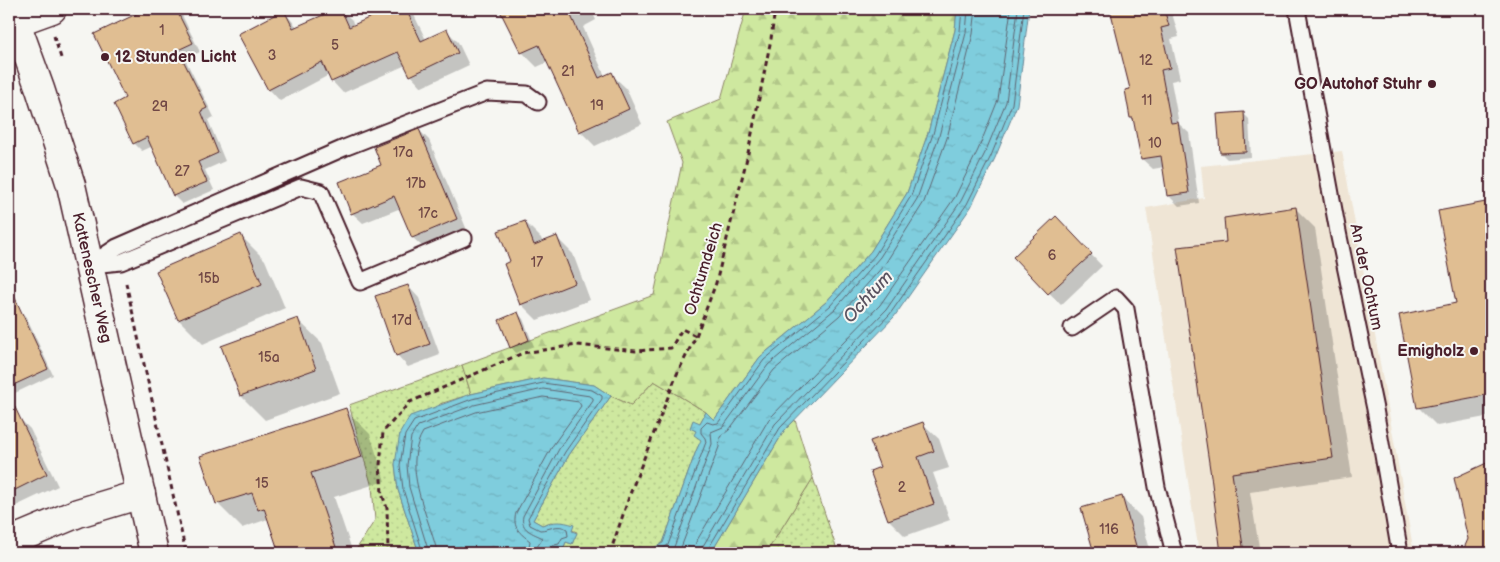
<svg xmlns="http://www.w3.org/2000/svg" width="1500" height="562" font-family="'Balsamiq Sans',sans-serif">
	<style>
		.built { fill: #efe5d5 }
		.grass { fill: url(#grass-dots); stroke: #8c8465 }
		.forest { fill: url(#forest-firs); stroke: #8c8465 }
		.water { fill: url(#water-ripples); stroke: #6a8796 }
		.shadow { fill: #0003 }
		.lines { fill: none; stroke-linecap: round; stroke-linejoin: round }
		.shore { stroke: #5f6572; stroke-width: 1 }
		.building { fill: #e0be92; stroke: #4a1f2b }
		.service-casing { stroke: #4a1f2b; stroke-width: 19 }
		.minor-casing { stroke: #4a1f2b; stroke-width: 31 }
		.tertiary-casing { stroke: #4a1f2b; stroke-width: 31 }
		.path { stroke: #4a1f2b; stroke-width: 3; stroke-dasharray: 5 4; stroke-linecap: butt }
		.service { stroke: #f6f6f2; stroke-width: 15 }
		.minor { stroke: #f6f6f2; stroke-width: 28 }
		.tertiary { stroke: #f6f6f2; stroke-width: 28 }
		.poi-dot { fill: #4a1f2b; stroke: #f6f6f2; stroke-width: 2 }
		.labels { text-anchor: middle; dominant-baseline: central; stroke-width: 4; stroke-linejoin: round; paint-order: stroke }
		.number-label { font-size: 14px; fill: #704745 }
		.poi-label { font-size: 16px; font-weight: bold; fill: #4a1f2b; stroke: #f6f6f2; text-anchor: end }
		.street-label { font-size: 16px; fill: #4a1f2b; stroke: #f6f6f2 }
		.water-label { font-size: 18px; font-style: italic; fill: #5a5360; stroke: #f6f6f2 }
	</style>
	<defs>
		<pattern id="grass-dots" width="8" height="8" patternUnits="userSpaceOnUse" patternTransform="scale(1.25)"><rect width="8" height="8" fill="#cee89f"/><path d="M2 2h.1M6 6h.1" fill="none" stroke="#b2c789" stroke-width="1.8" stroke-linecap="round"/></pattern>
		<pattern id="forest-firs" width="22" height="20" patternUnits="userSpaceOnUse" patternTransform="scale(1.25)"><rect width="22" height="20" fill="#cee89f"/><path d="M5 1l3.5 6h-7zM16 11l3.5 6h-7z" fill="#b2c789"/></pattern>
		<pattern id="water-ripples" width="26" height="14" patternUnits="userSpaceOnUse" patternTransform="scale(1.25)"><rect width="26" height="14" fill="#7fcddd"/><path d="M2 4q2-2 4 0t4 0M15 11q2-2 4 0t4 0" fill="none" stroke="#6fb0be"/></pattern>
	</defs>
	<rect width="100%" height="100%" fill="#f6f6f2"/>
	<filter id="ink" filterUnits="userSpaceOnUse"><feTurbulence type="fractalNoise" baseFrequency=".02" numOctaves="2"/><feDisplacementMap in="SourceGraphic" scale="10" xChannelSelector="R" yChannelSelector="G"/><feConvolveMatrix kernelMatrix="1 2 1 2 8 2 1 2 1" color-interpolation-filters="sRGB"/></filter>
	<g filter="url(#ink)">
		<!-- built -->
		<path class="built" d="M1342 151 1414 553H1199L1146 208 1204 198 1201 166Z"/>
		<!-- grass -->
		<g class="grass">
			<path d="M462 365 471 394 440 404 395 464 398 490 419 553H354L375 520 372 487 349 405Z"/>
			<path d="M654 381 706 412 700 423 691 428 696 431 702 440 696 451 663 543 652 549 639 547 636 553 627 551 626 553H562L566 542 572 544 577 532 551 522 542 525 533 520 569 455 611 396 631 405Z"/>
			<path d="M813 478 838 553H766Z"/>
		</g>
		<!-- forest -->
		<g class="forest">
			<path d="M746 9H957L955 30 928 133 907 193 871 251 826 302 760 357 714 420 706 412 654 381 631 405 611 396 594 385 543 378 471 394 462 365 654 295 682 163 667 122 721 99Z"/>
			<path d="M795 420 813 478 766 553H711L784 431Z"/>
		</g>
		<!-- water -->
		<g class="water">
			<path d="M957 9H1029L1017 105 995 158 971 207 894 317 784 431 711 553H636L639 547 652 549 663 543 696 451 701 440 694 435 696 431 690 428 693 420 700 423 706 412 714 420 760 357 826 302 871 251 907 193 928 133 955 30Z"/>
			<path d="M543 378 594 385 611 396 569 455 533 520 542 525C554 521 562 521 574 525L572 531 577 533 572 544 566 542 563 549 535 553H419L398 490 395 464 400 433 410 416 471 394Z"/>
		</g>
		<!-- shadow -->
		<g class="shadow">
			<path d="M149 9H179L200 52 185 59 214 117 208 120 225 161 205 170 214 190 182 204 174 196 153 146 142 151 134 143 127 99 96 35Z"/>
			<path d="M340 9 352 20 354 26 391 9H408L414 15 426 40 447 31 458 42 469 65 422 87 411 75 406 65 343 93 332 81 329 75 280 101 269 89 284 12 298 28Z"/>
			<path d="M501 9H591L596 20 583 27 605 76 611 74 626 88 642 124 595 146 580 131 548 62 537 67 522 52Z"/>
			<path d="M1112 9H1176L1171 10 1179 37 1171 39 1180 79 1171 81 1179 124 1189 133 1199 203 1179 206 1168 195 1164 167 1153 169 1142 159 1135 122 1131 118 1132 90Z"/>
			<path d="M1243 113 1249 119 1251 157 1227 159 1221 153Z"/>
			<path d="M419 130 429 140 467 230 424 248 413 238 401 208 363 223 352 213 383 166Z"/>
			<path d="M1491 202V416L1437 426 1419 408 1458 304 1440 212Z"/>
			<path d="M1296 209 1315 228 1352 477 1250 492 1260 553H1222L1212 476 1227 243Z"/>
			<path d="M1056 218 1102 266 1061 305 1015 257Z"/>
			<path d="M525 222 541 238 543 243 557 238 573 254 590 300 537 320 521 304Z"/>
			<path d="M241 236 265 260 285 308 203 344 179 320Z"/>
			<path d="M408 286 419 298 440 355 408 367 397 355Z"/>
			<path d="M20 311 26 317 53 375 15 393 9 386V316Z"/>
			<path d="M518 313 523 319 534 346 516 353 511 347Z"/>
			<path d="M297 319 322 343 340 393 265 420 241 396 223 346Z"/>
			<path d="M346 410 370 434 385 481 334 497 353 553H281L268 519 242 528 217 503Z"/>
			<path d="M19 418 30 429 58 486 16 506 9 499V423Z"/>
			<path d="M922 423 939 439 949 468 933 473 950 520 905 536 889 520 871 472 881 468Z"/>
			<path d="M1491 462V553H1465L1469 539 1456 479Z"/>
			<path d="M1122 498 1141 517 1151 553H1088L1094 551Z"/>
		</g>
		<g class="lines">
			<!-- shore -->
			<g class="shore">
				<path d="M423 553 403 489 400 465 405 435 414 421 472 399 543 383 592 390 602 396V399L565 452 528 518 530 525 540 530C549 530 558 523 567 529L568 536 562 538 559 544 545 547 542 553"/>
				<path d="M429 553 409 487 407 465 411 437 418 426 474 405 543 389 590 396 593 398V401L559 449 523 516C520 530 533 533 543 538L537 547 536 553"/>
				<path d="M437 553C436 545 433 538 431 531 421 500 405 462 423 432L476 412 543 397 579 402 581 406 553 445 516 513C512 528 520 533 530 541L528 553"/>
				<path d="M656 553 668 545 706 442 705 438 701 433V428L707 422 713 424 718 423 764 360 830 306 875 255 911 196 933 134 960 31 962 9"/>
				<path d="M668 553 674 547 712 444 711 432 723 427 768 365 835 309 880 257 917 199 939 136 966 33 968 9"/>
				<path d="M679 553 719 447 720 437 729 430 774 370 839 316 885 264 924 202 947 138 973 34 976 9"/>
				<path d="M694 553 696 542 769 419 880 305 955 197 978 150 998 100 1011 9"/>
				<path d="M701 553 703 546 775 424 886 310 961 201 985 153 1006 102 1018 9"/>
				<path d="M707 553 708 549 780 428 890 314 967 204 991 156 1012 104 1024 9"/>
			</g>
		</g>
		<!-- building -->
		<g class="building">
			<path d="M147 9H176L193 43 178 50 207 108 201 111 218 153 198 162 207 182 173 196 147 137 133 144 114 104 125 98 94 34Z"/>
			<path d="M337 9H341L349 27 388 9H406L421 41 447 29 458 53 410 76 398 52 331 82 322 62 268 90 238 34 284 10 293 28Z"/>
			<path d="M499 9H568L599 78 612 72 629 109 579 132 539 45 521 53Z"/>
			<path d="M1110 9H1164L1169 26 1161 28 1170 68 1161 70 1171 123 1178 122 1189 193 1167 196 1161 156 1141 159 1133 118H1130L1125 90 1130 89Z"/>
			<path d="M1244 112 1246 152 1220 153 1217 114Z"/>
			<path d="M419 129 457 219 412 238 394 196 351 214 339 182 381 165 374 147Z"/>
			<path d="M1491 201V394L1417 408 1399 315 1456 303 1438 211Z"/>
			<path d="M1296 207 1333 458 1232 473 1244 553H1221L1211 476 1177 247 1226 242 1224 218Z"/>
			<path d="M1056 216 1092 254 1048 294 1013 257Z"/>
			<path d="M525 221 534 245 557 236 575 283 520 305 504 264 510 261 498 231Z"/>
			<path d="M241 234 262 284 178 320 156 271Z"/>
			<path d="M9 285 48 369 9 387Z"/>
			<path d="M408 285 430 344 396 356 375 296Z"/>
			<path d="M518 312 529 340 510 348 499 320Z"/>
			<path d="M298 318 316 369 240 396 221 346Z"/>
			<path d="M9 395 47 474 9 493Z"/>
			<path d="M346 408 362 457 311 473 338 553H279L264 508 258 510 252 493 216 504 200 456Z"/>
			<path d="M923 422 934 451 918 457 934 504 888 520 870 471 880 467 870 441Z"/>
			<path d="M1491 461V553H1462L1468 539 1454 478Z"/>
			<path d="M1122 496 1138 553H1094L1081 508Z"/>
		</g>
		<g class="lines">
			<!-- service casing -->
			<g class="service-casing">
				<g id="service">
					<path d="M1297 9 1338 232 1375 409 1400 553"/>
					<path d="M90 265 117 247 344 148 487 92 527 94 538 102"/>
					<path d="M91 265 121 262 301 187 321 192 360 282 464 238"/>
					<path d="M1072 328 1116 298 1126 309 1157 487 1174 553"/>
				</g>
			</g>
			<!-- minor casing -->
			<g class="minor-casing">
				<g id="minor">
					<path d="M16 22 52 9"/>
					<path d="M9 542 78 513 141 494"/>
				</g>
			</g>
			<!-- tertiary casing -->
			<g class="tertiary-casing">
				<g id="tertiary">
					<path id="s1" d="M11 9 40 89 71 185 154 553"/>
				</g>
			</g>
			<!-- path -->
			<g class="path">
				<path d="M54 36 62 61"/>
				<path d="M126 283 186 553"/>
				<path d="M385 553 388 550 387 508 382 494 380 465 383 432 410 402 523 353 577 345 636 351 671 348 682 329 696 336"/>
				<path d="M610 553 630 494 677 374 696 336 716 283 747 158 771 39 775 9"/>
			</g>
			<!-- service -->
			<use href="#service" class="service"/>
			<!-- minor -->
			<use href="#minor" class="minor"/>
			<!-- tertiary -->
			<use href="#tertiary" class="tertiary"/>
		</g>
	</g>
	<!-- markers -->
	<g class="poi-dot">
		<circle cx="105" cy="57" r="5"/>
		<circle cx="1432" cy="84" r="5"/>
		<circle cx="1474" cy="351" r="5"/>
	</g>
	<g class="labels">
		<!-- number labels -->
		<g class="number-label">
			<text x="162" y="30">1</text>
			<text x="335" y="45">5</text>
			<text x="272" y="55">3</text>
			<text x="1146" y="60">12</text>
			<text x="568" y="71">21</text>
			<text x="1147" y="100">11</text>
			<text x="597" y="105">19</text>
			<text x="160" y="106">29</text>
			<text x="1155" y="143">10</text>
			<text x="403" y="152">17a</text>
			<text x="182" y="171">27</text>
			<text x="416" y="183">17b</text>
			<text x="428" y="213">17c</text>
			<text x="1052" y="255">6</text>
			<text x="537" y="262">17</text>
			<text x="209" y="278">15b</text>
			<text x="402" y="320">17d</text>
			<text x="269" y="357">15a</text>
			<text x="262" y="483">15</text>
			<text x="902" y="487">2</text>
			<text x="1109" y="529">116</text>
		</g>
		<!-- poi labels -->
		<g class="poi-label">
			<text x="115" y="57" text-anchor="start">12 Stunden Licht</text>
			<text x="1422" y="84">GO Autohof Stuhr</text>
			<text x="1464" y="351">Emigholz</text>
		</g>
		<!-- street labels -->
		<g class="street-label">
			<text transform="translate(704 269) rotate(-73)">Ochtumdeich</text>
			<text transform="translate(1366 277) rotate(78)">An der Ochtum</text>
			<text stroke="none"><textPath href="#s1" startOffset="281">Kattenescher Weg</textPath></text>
		</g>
		<!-- water labels -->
		<g class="water-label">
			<text transform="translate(868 297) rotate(-47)">Ochtum</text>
		</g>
	</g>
	<!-- margin -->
	<rect width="1500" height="562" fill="none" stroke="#f6f6f2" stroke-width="30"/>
	<rect x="15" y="15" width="1470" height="532" fill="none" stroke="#4a1f2b" stroke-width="2" filter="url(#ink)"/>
</svg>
